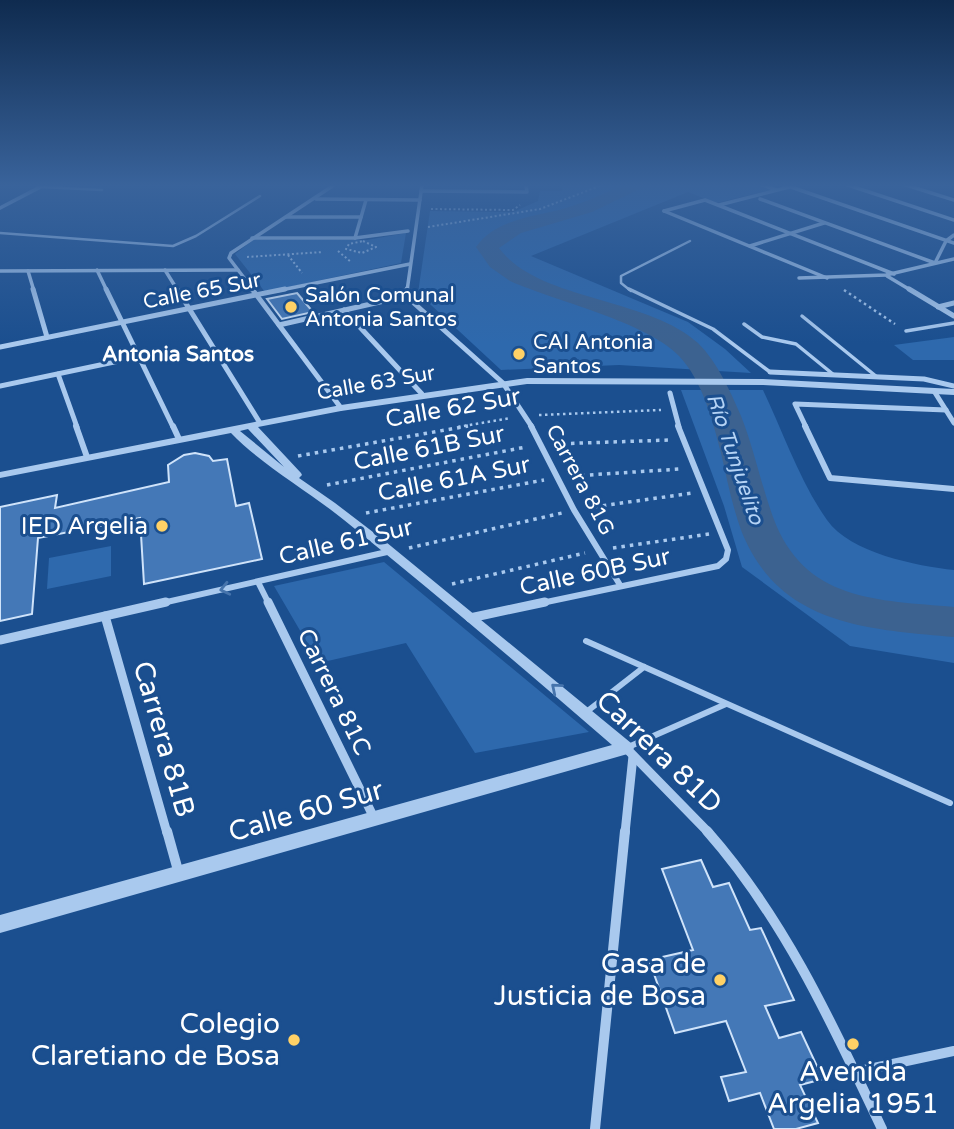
<svg xmlns="http://www.w3.org/2000/svg" width="954" height="1129" font-family="'Varela Round',sans-serif">
	<style>
		.green { fill: #2e69ad }
		.lines { fill: none; stroke-linecap: round; stroke-linejoin: round }
		.river { fill: #3c6290; fill-rule: evenodd }
		.building { fill: #4478b7; stroke: #cfe3fa; stroke-width: 2 }
		.path-far2 { stroke: #a9c9ee; stroke-width: 2; stroke-dasharray: 2 2.5; stroke-linecap: butt }
		.path-far1 { stroke: #a9c9ee; stroke-width: 2.5; stroke-dasharray: 2.5 3.5; stroke-linecap: butt }
		.path { stroke: #a9c9ee; stroke-width: 3.5; stroke-dasharray: 3.5 5; stroke-linecap: butt }
		.service-far2 { stroke: #a9c9ee; stroke-width: 2.5 }
		.service-far1 { stroke: #a9c9ee; stroke-width: 3.5 }
		.service { stroke: #a9c9ee; stroke-width: 6 }
		.minor-far4 { stroke: #a9c9ee; stroke-width: 3.5 }
		.minor-far3 { stroke: #a9c9ee; stroke-width: 5 }
		.minor-far2 { stroke: #a9c9ee; stroke-width: 6 }
		.minor-far1 { stroke: #a9c9ee; stroke-width: 9 }
		.minor { stroke: #a9c9ee; stroke-width: 10 }
		.tertiary { fill: #a9c9ee; fill-rule: evenodd }
		.oneway { stroke: #4674ac }
		.poi-dot { fill: #ffd166; stroke: #1b4f8f; stroke-width: 2.5 }
		.labels { text-anchor: middle; dominant-baseline: central; stroke-width: 6; stroke-linejoin: round; paint-order: stroke }
		.far-street-label { font-size: 21px; fill: #fff; stroke: #1b4f8f }
		.far-poi-label { font-size: 21px; fill: #fff; stroke: #1b4f8f; text-anchor: start }
		.far-neighbourhood-label { font-size: 21px; font-weight: bold; fill: #fff; stroke: #1b4f8f }
		.far-water-label { font-size: 21px; font-style: italic; fill: #b5d3f5; stroke: #1b4f8f }
		.street-label { font-size: 24px; fill: #fff; stroke: #1b4f8f }
		.poi-label { font-size: 24px; fill: #fff; stroke: #1b4f8f; text-anchor: end }
		.near-street-label { font-size: 28px; fill: #fff; stroke: #1b4f8f }
		.near-poi-label { font-size: 28px; fill: #fff; stroke: #1b4f8f; text-anchor: end }
	</style>
	<rect width="100%" height="100%" fill="#1b4f8f"/>
	<!-- green -->
	<g class="green">
		<path d="M563 185H755L770 190 716 203 688 192 531 256 688 322 725 349 751 373 619 365 501 370 418 293 430 211 513 212 538 201 540 191H562Z"/>
		<path d="M406 233 401 263 265 292 235 254 253 240H367Z"/>
		<path d="M954 337V360H913L894 345Z"/>
		<path d="M681 390H763C783 432 800 482 827 520 850 553 917 566 954 570V663L850 646 742 567 724 506Z"/>
		<path d="M111 546V576L47 589 49 558Z"/>
		<path d="M384 562 589 732 475 753 406 643 319 663 274 586Z"/>
	</g>
	<g class="lines">
		<!-- river -->
		<path class="river" d="M623 185H648L592 212 521 233 499 248C538 301 648 297 698 343 718 363 730 391 741 416 754 449 761 484 773 517 804 602 878 600 954 607V637C866 629 778 625 741 530 732 505 727 479 721 453 713 421 702 380 679 356 647 322 555 301 510 281L490 267 476 247C496 218 536 217 566 208 586 202 605 193 623 185Z"/>
	</g>
	<!-- building -->
	<g class="building">
		<path d="M297 293 313 312 282 319 267 299Z"/>
		<path d="M195 453 209 456 213 461 227 459 236 506 249 503 262 559 144 584 140 518 38 538 32 614 0 621V507L57 495 55 508 169 482 168 465 184 455Z"/>
		<path d="M701 860 713 887 729 883 750 930 761 928 794 1000 765 1006 779 1038 801 1032 823 1079 800 1085 818 1123 796 1129H774L760 1093 729 1101 721 1077 746 1072 726 1021 675 1033 649 960 693 950 662 869Z"/>
	</g>
	<g class="lines">
		<!-- path-far2 -->
		<g class="path-far2">
			<path d="M431 209 513 210 520 205"/>
			<path d="M428 227 540 209 602 185"/>
			<path d="M363 241 376 247 362 253 346 249 349 244Z"/>
			<path d="M338 251 351 262"/>
			<path d="M288 255 302 273"/>
			<path d="M247 257 323 252"/>
		</g>
		<!-- path-far1 -->
		<g class="path-far1">
			<path d="M844 290 895 324"/>
			<path d="M539 415 661 410"/>
			<path d="M458 427 511 418"/>
		</g>
		<!-- path -->
		<g class="path">
			<path d="M554 444 669 440"/>
			<path d="M298 456 468 426"/>
			<path d="M573 476 680 469"/>
			<path d="M327 485 526 447"/>
			<path d="M586 508 693 493"/>
			<path d="M366 513 544 480"/>
			<path d="M409 548 562 513"/>
			<path d="M613 548 709 534"/>
			<path d="M452 584 585 553"/>
		</g>
		<!-- service-far2 -->
		<g class="service-far2">
			<path d="M42 187 102 190"/>
			<path d="M0 233 173 246 196 236 260 196"/>
			<path d="M631 291 621 283V276L690 241"/>
		</g>
		<!-- service-far1 -->
		<g class="service-far1">
			<path d="M629 289 713 329 770 372"/>
			<path d="M802 316 877 377"/>
			<path d="M744 324 762 337 796 344 834 375"/>
			<path d="M906 331 954 323"/>
		</g>
		<!-- service -->
		<g class="service">
			<path d="M586 641 950 803"/>
			<path d="M585 713 644 667"/>
			<path d="M626 748 726 704"/>
		</g>
		<!-- minor-far4 -->
		<g class="minor-far4">
			<path d="M762 185 776 190"/>
			<path d="M848 185 954 220"/>
			<path d="M906 185 954 200"/>
			<path d="M791 187 954 243"/>
			<path d="M421 191 527 192 526 185"/>
			<path d="M316 199 420 200"/>
			<path d="M760 199 935 263 946 241 954 235"/>
			<path d="M719 205 793 186"/>
			<path d="M664 211 705 200 894 274"/>
			<path d="M664 211 827 278"/>
			<path d="M286 217H361"/>
			<path d="M252 238H355L408 231"/>
			<path d="M355 238 366 200"/>
			<path d="M750 246 824 223"/>
			<path d="M97 270 107 291"/>
			<path d="M165 270 178 291"/>
			<path d="M0 271 238 270"/>
			<path d="M28 271 34 291"/>
			<path d="M887 276 912 291"/>
			<path d="M799 278 886 275 954 259"/>
			<path d="M254 291 229 258 231 253 334 185"/>
			<path d="M276 291 410 264"/>
			<path d="M407 291 422 185"/>
		</g>
		<!-- minor-far3 -->
		<g class="minor-far3">
			<path d="M33 289 47 337"/>
			<path d="M106 289 173 427"/>
			<path d="M177 289 260 423"/>
			<path d="M252 289 341 408"/>
			<path d="M407 289 406 296 503 383 532 427"/>
			<path d="M909 289 954 316"/>
			<path d="M938 307 954 303"/>
			<path d="M344 310 422 394"/>
			<path d="M279 325 406 296"/>
			<path d="M0 347 285 289"/>
			<path d="M770 372 924 379 954 386"/>
			<path d="M58 374 77 427"/>
			<path d="M0 386 138 357"/>
			<path d="M934 391 954 423"/>
			<path d="M670 393 679 427"/>
			<path d="M806 427 795 404 946 410"/>
		</g>
		<!-- minor-far2 -->
		<g class="minor-far2">
			<path d="M76 426 87 457"/>
			<path d="M173 426 179 439"/>
			<path d="M531 426 574 510 620 585"/>
			<path d="M805 426 830 478 954 489"/>
			<path d="M258 582 269 604"/>
			<path d="M158 604 387 552"/>
			<path d="M537 604 718 566 726 559 728 550 678 426"/>
		</g>
		<!-- minor-far1 -->
		<g class="minor-far1">
			<path d="M268 602 375 820"/>
			<path d="M105 616 167 833"/>
			<path d="M470 618 545 602"/>
			<path d="M0 640 166 602"/>
			<path d="M626 748 709 833"/>
			<path d="M625 833 633 756"/>
		</g>
		<!-- minor -->
		<g class="minor">
			<path d="M167 831 179 874"/>
			<path d="M707 831C784 918 833 1025 882 1129"/>
			<path d="M855 1072 954 1051"/>
			<path d="M595 1129 625 831"/>
		</g>
		<!-- tertiary -->
		<g class="tertiary">
			<path d="M40 185H48L0 210V206Z"/>
			<path d="M527 378 763 379 954 389V395L763 385 527 384 341 411 258 427 301 473 302 475 299 478 335 503 386 542 631 743 634 748 631 753 0 933V915L612 745C524 669 435 593 344 520 307 490 264 467 231 433L0 478V472L341 405ZM248 429 284 467 240 431Z"/>
		</g>
	</g>
	<!-- one-way arrows -->
	<defs><path id="oneway-chevron" d="M-2-3.5L2.5 0L-2 3.5" fill="none" stroke-width="1.6" stroke-linecap="round" stroke-linejoin="round" transform="scale(1.75)"/></defs>
	<g class="oneway">
		<use href="#oneway-chevron" transform="translate(225 589) rotate(167)"/>
		<use href="#oneway-chevron" transform="translate(556 688) rotate(-140)"/>
	</g>
	<!-- sky -->
	<linearGradient id="sky" x2="0" y2="1"><stop stop-color="#0f2b4f"/><stop offset="0.54" stop-color="#39639b"/><stop offset="1" stop-color="#39639b" stop-opacity="0"/></linearGradient>
	<rect width="954" height="343" fill="url(#sky)"/>
	<!-- markers -->
	<g class="poi-dot">
		<circle cx="291" cy="307" r="7"/>
		<circle cx="519" cy="354" r="7"/>
		<circle cx="162" cy="526" r="7"/>
		<circle cx="720" cy="980" r="7"/>
		<circle cx="294" cy="1040" r="7"/>
		<circle cx="853" cy="1044" r="7"/>
	</g>
	<g class="labels">
		<!-- far-street labels -->
		<g class="far-street-label">
			<text transform="translate(202 291) rotate(-11)">Calle 65 Sur</text>
			<text transform="translate(376 383) rotate(-10)">Calle 63 Sur</text>
			<text transform="translate(580 480) rotate(62)">Carrera 81G</text>
		</g>
		<!-- far-poi labels -->
		<g class="far-poi-label">
			<text x="305" y="295">Salón Comunal<tspan x="305" dy="24">Antonia Santos</tspan></text>
			<text x="533" y="342">CAI Antonia<tspan x="533" dy="24">Santos</tspan></text>
		</g>
		<!-- far-neighbourhood labels -->
		<g class="far-neighbourhood-label">
			<text x="178" y="354">Antonia Santos</text>
		</g>
		<!-- far-water labels -->
		<g class="far-water-label">
			<text transform="translate(735 459) rotate(71)">Río Tunjuelito</text>
		</g>
		<!-- street labels -->
		<g class="street-label">
			<text transform="translate(453 408) rotate(-10)">Calle 62 Sur</text>
			<text transform="translate(429 448) rotate(-11)">Calle 61B Sur</text>
			<text transform="translate(454 479) rotate(-11)">Calle 61A Sur</text>
			<text transform="translate(346 542) rotate(-13)">Calle 61 Sur</text>
			<text transform="translate(595 572) rotate(-12)">Calle 60B Sur</text>
			<text transform="translate(334 692) rotate(64)">Carrera 81C</text>
		</g>
		<!-- poi labels -->
		<g class="poi-label">
			<text x="148" y="526">IED Argelia</text>
		</g>
		<!-- near-street labels -->
		<g class="near-street-label">
			<text transform="translate(164 739) rotate(74)">Carrera 81B</text>
			<text transform="translate(659 752) rotate(44)">Carrera 81D</text>
			<text transform="translate(306 811) rotate(-16)">Calle 60 Sur</text>
		</g>
		<!-- near-poi labels -->
		<g class="near-poi-label">
			<text x="706" y="964">Casa de<tspan x="706" dy="32">Justicia de Bosa</tspan></text>
			<text x="280" y="1024">Colegio<tspan x="280" dy="32">Claretiano de Bosa</tspan></text>
			<text x="853" y="1072" text-anchor="middle">Avenida<tspan x="853" dy="32">Argelia 1951</tspan></text>
		</g>
	</g>
</svg>
